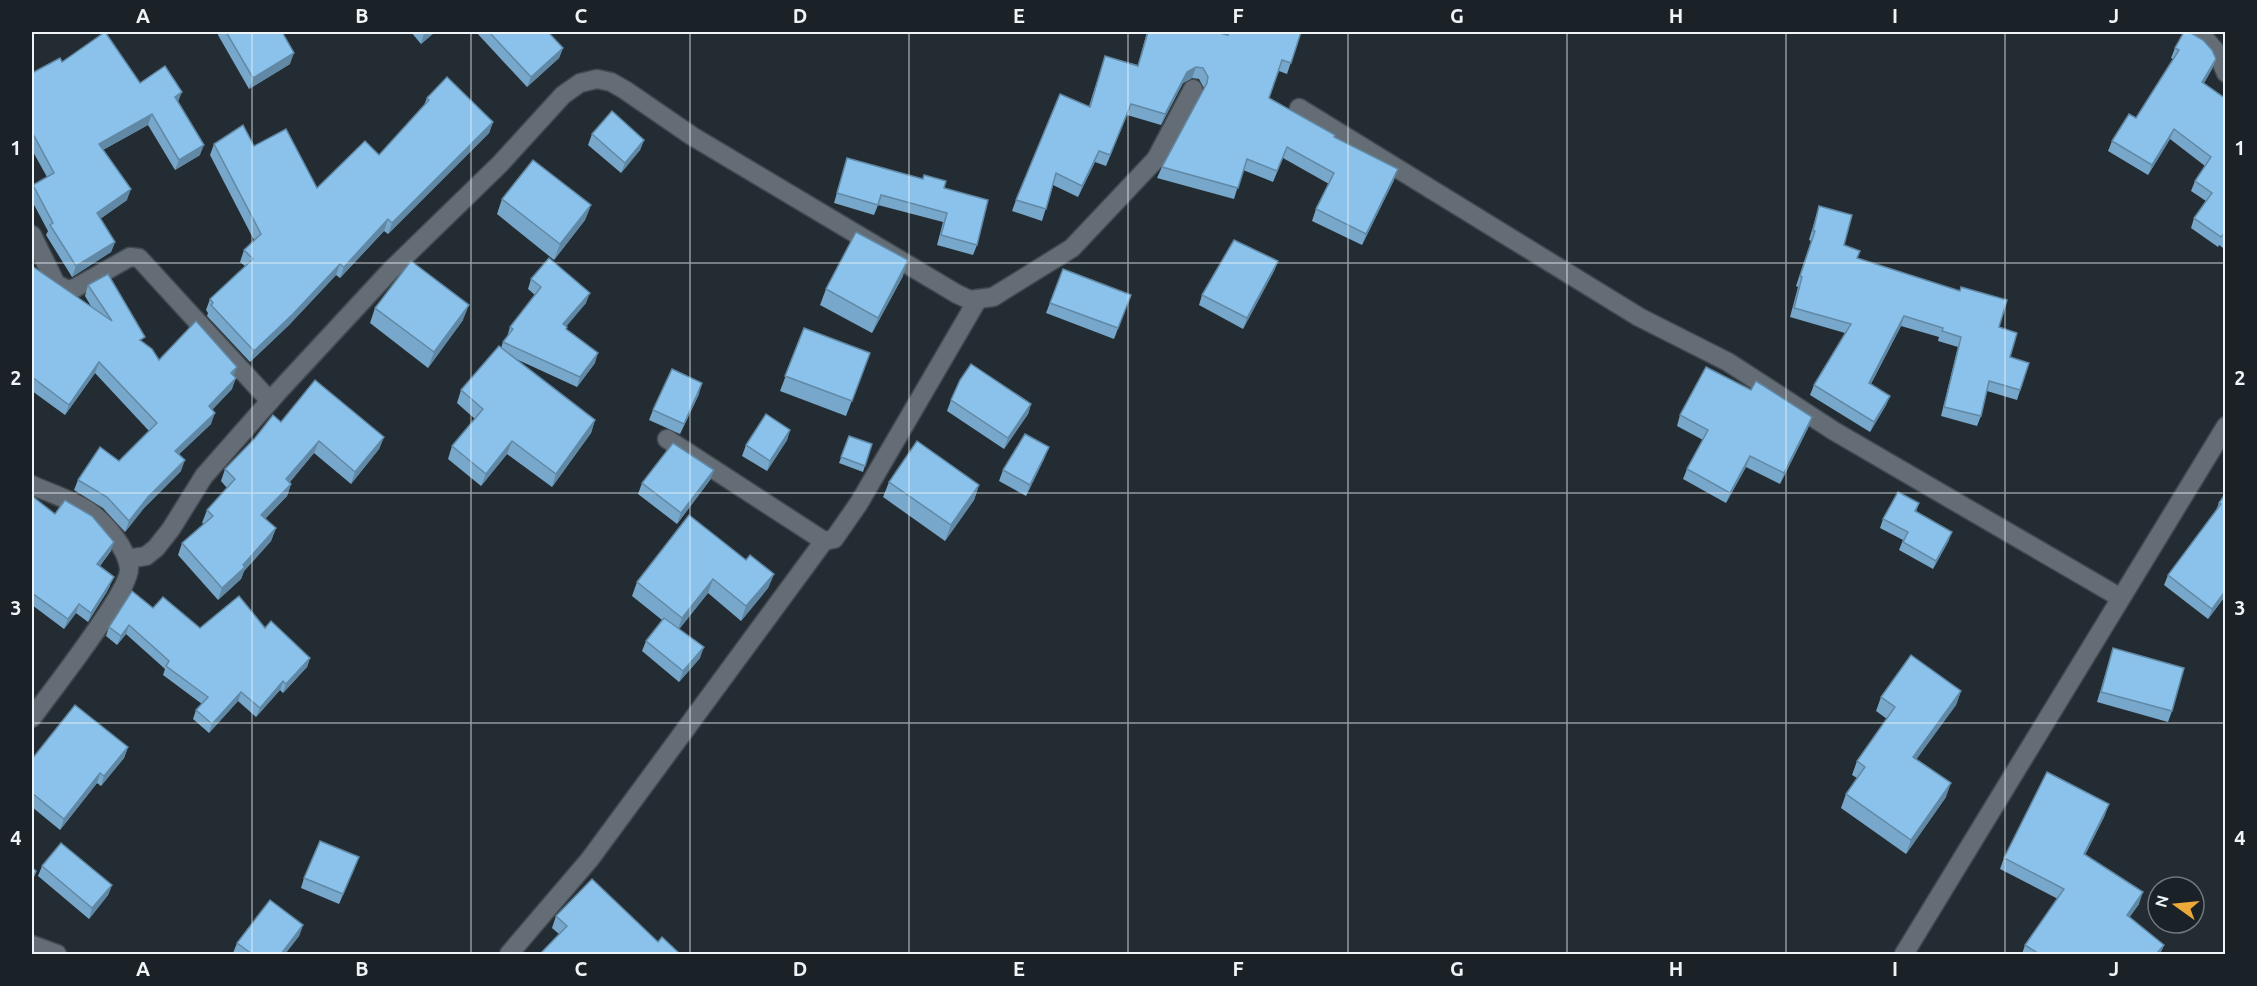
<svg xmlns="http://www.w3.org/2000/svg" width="2257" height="986" font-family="Ubuntu,sans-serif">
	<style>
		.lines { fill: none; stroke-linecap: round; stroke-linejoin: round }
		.street-casing { stroke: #424a50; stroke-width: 21 }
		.street { stroke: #646d75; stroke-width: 18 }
		.wall { fill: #77a7ca }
		.shaded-wall { fill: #6188a4 }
		.building { fill: #8ac2eb; stroke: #6188a4; stroke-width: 1.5 }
		.grid { fill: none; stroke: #eff4f9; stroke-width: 1.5; stroke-opacity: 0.55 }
		.neatline { fill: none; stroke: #eff4f9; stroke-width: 2 }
		.grid-label { font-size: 20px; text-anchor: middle; font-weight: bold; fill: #eff4f9 }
	</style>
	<rect width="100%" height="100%" fill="#232c32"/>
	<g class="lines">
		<!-- street casing -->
		<g class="street-casing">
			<g id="street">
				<path d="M2199 32 2218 54 2226 73"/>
				<path d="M1299 108 1639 317 1728 362 1834 431 2121 598"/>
				<path d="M32 235 56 284 68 290 75 288 130 257 139 258 270 401"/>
				<path d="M667 439 824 541 834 539 859 503 978 299"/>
				<path d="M32 485C49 493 75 501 90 512 105 523 127 548 129 568 131 591 49 694 32 718"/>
				<path d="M127 559 146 556 156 548 171 529 204 476 277 393 391 270 500 164 563 95 580 83 597 79 611 82 625 90 692 136 957 294 970 300 993 297 1072 248 1156 159 1193 89"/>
				<path d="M32 945 57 954"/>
				<path d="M509 954 590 859 824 541"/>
				<path d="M1904 954 2226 426"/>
			</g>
		</g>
		<!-- street -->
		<use href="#street" class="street"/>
	</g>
	<!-- wall -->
	<g class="wall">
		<path d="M219 32H282L290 64 249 89 218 35Z"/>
		<path d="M411 32H435L421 44Z"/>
		<path d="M476 32H548L563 48 559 58 527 87Z"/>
		<path d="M1147 32H1215L1228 35 1301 32 1287 74 1279 71 1269 98 1334 137 1394 180 1362 245 1312 221 1316 209 1329 184 1283 158 1273 182 1243 170 1234 199 1157 178 1162 167 1204 88 1199 79 1192 78 1183 83 1161 125 1127 115 1106 166 1095 162 1078 197 1053 185 1042 221 1012 211 1016 200 1089 106 1105 56 1138 65Z"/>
		<path d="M2175 48 2216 59 2212 69 2204 83 2226 99V250L2219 245 2218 247 2191 228 2194 218 2206 201 2191 191 2195 181 2205 166 2170 139 2148 175 2108 151 2112 141 2136 118 2173 59 2171 58Z"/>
		<path d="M62 62 140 83 178 102 200 155 175 170 148 125 103 150 127 200 100 219 115 242 111 252 72 277 46 235 48 231 32 201V188L33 185 47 177 32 150V73Z"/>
		<path d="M427 98 493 122 489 133 388 234 384 231 340 278 336 275 289 325 250 362 207 316 208 313 206 310 210 299 245 266 240 262 244 250 254 240 210 155 214 144 254 146 317 188 379 155 424 105Z"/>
		<path d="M592 134 644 140 640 150 621 173 588 145Z"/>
		<path d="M847 158 944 188 977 245 973 255 937 245 943 222 878 205 874 215 834 203Z"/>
		<path d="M502 199 591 205 585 220 554 260 497 214Z"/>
		<path d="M1819 206 1844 245 1857 258 1999 327 2010 357 2029 363 2017 400 1987 391 1981 416 1977 426 1941 416 1958 347 1938 341 1939 337 1901 326 1871 384 1890 396 1886 405 1870 432 1810 395 1814 385 1845 333 1790 317 1798 287 1796 286 1811 241 1809 240Z"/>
		<path d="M1278 261 1274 271 1243 329 1199 305 1202 295Z"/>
		<path d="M32 266 92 308 85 296 88 285 159 360 234 376 232 389 212 410 211 424 179 454 181 471 144 508 125 532 103 508 74 490 78 480 119 461 149 431 95 373 65 415 32 391Z"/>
		<path d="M1063 269 1131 295 1114 339 1046 313Z"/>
		<path d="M903 276 872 333 820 305 826 289Z"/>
		<path d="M531 279 586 303 566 326V329L595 363 577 387 516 359 595 420 591 433 552 487 507 454 481 486 448 459 452 446 475 419 457 403 461 390 501 348 503 342 507 337 510 327 535 295 528 289Z"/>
		<path d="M375 308 463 320 428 368 370 323Z"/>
		<path d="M804 328 870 353 846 416 780 391Z"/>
		<path d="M1751 390 1812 417 1808 428 1780 484 1746 467 1726 503 1683 479 1687 469 1703 440 1677 426 1680 415Z"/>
		<path d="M699 394 680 434 649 420 653 410Z"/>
		<path d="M951 400 1031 404 1028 414 1004 449 947 411Z"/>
		<path d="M281 422 384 437 379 449 351 484 314 453 290 482 291 484 287 496 265 519 276 528 271 541 244 571 241 579 218 600 178 555 182 543 204 524 202 523 207 510 227 488 221 481 225 469Z"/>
		<path d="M790 430 787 440 767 471 742 456 746 445Z"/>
		<path d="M849 436 872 444 863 472 839 463Z"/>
		<path d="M1045 457 1026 496 999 481 1003 470Z"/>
		<path d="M714 470 710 480 677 524 638 494 642 483Z"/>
		<path d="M889 482 979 485 974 500 945 541 883 497Z"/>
		<path d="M2226 493V595L2208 619 2164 585 2168 575 2215 513 2219 503Z"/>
		<path d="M32 496 55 514 111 551 100 566 110 586 88 622 76 613 64 629 32 605Z"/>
		<path d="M1919 503 1916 512 1949 540 1933 569 1899 550 1903 540 1880 528 1883 519Z"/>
		<path d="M746 560 774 574 768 588 741 621 708 593 679 629 700 658 679 682 642 651 646 641 662 620 632 596 637 582Z"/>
		<path d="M153 608 200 628H265L310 658 307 667 283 693 280 690 256 717 238 701 209 733 193 719 196 710 202 704 163 675 165 669 126 634 117 645 106 636 109 627Z"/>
		<path d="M2113 648 2172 711 2168 722 2097 702Z"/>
		<path d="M1961 691 1956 705 1916 759 1946 797 1906 854 1841 808 1846 794 1857 778 1852 775 1857 761 1887 719 1876 711 1881 697Z"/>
		<path d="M128 747 124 758 101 786 97 783 60 830 32 807V759Z"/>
		<path d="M2105 815 2085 855 2139 904 2129 917 2164 945 2160 954H2022L2025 945 2058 899 2000 869 2004 858Z"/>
		<path d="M42 866 112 885 108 895 89 919 38 876Z"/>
		<path d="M355 867 339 904 301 888 304 878Z"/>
		<path d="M556 916 658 942 679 953 678 954H540L559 934 552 928Z"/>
		<path d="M303 925 299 936 285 954H234L233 953 237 943Z"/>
	</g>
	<!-- shaded-wall -->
	<g class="shaded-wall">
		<path d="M426 32H435L421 44 424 33Z"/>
		<path d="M563 48 559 58 527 87 531 77Z"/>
		<path d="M294 53 290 64 249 89 253 78Z"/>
		<path d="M2216 59 2212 69 2199 92 2202 82Z"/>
		<path d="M1196 67 1192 78 1183 83 1161 125 1165 114 1187 72Z"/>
		<path d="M182 92 178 102 175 97Z"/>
		<path d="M152 114 148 125 95 154 99 144Z"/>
		<path d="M493 122 489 133 388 234 392 223Z"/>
		<path d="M2174 129 2170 139 2148 175 2152 165Z"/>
		<path d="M644 140 640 150 621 173 625 163Z"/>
		<path d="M204 145 200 155 175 170 179 160Z"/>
		<path d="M1099 151 1095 162 1078 197 1082 186Z"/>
		<path d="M1398 169 1394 180 1362 245 1366 234Z"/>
		<path d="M131 189 127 200 93 224 97 213Z"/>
		<path d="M591 205 585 220 554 260 560 244Z"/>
		<path d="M388 219 384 231 340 278 344 267Z"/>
		<path d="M115 242 111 252 72 277 76 266Z"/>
		<path d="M908 260 903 276 872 333 878 318Z"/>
		<path d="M1278 261 1274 271 1243 329 1247 318Z"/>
		<path d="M340 264 336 275 289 325 250 362 254 351Z"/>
		<path d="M590 293 586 303 560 334 563 324Z"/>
		<path d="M469 305 463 320 428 368 434 352Z"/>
		<path d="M1904 316 1901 326 1866 393 1869 383Z"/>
		<path d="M598 353 595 363 577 387 580 377Z"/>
		<path d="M99 362 95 373 65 415 69 405Z"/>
		<path d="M237 367 233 378 231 373Z"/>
		<path d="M236 378 232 389 205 417 209 406Z"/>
		<path d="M702 383 699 394 680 434 684 424Z"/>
		<path d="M1890 396 1886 405 1870 432 1874 422Z"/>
		<path d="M1031 404 1028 414 1004 449 1008 438Z"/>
		<path d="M215 413 211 424 171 462 175 451Z"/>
		<path d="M1812 417 1808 428 1780 484 1784 473Z"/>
		<path d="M595 420 591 433 552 487 556 474Z"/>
		<path d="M790 430 787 440 767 471 770 461Z"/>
		<path d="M384 437 379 449 351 484 355 472Z"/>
		<path d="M319 441 314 453 282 491 286 479Z"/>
		<path d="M512 441 507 454 481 486 486 474Z"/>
		<path d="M1049 447 1045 457 1026 496 1030 485Z"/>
		<path d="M1750 456 1746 467 1726 503 1730 493Z"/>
		<path d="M185 460 181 471 144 508 125 532 129 521 148 497Z"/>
		<path d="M714 470 710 480 677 524 681 513Z"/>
		<path d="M291 484 287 496 257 527 261 515Z"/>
		<path d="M979 485 974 500 945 541 951 525Z"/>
		<path d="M276 528 271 541 244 571 241 579 218 600 222 588Z"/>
		<path d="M1952 532 1949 540 1933 569 1936 561Z"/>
		<path d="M114 542 111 551 94 573 97 564Z"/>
		<path d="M774 574 768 588 741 621 746 606Z"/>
		<path d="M114 577 107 592 88 622 91 613Z"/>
		<path d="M713 579 708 593 677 632 682 618Z"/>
		<path d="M2226 590V595L2208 619 2212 609Z"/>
		<path d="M79 604 76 613 64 629 68 619Z"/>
		<path d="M129 625 126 634 117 645 121 636Z"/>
		<path d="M704 647 700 658 679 682 683 671Z"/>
		<path d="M310 658 307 667 283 693 286 684Z"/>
		<path d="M283 681 280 690 256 717 260 708Z"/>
		<path d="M1961 691 1956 705 1908 771 1913 757Z"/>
		<path d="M241 692 238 701 209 733 212 724Z"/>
		<path d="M128 747 124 758 101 786 104 776Z"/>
		<path d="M100 773 97 783 60 830 64 819Z"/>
		<path d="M1951 783 1946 797 1906 854 1911 840Z"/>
		<path d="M2109 804 2105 815 2080 865 2084 854Z"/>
		<path d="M112 885 108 895 89 919 92 908Z"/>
		<path d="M2143 892 2139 904 2123 927 2127 915Z"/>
		<path d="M303 925 299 936 285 954H281Z"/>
		<path d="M2164 945 2160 954H2156Z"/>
	</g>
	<!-- building -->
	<g class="building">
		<path d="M105 32 140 83 165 66 182 92 175 97 204 145 179 160 152 114 99 144 131 189 97 213 115 242 76 266 50 225 53 223 33 185 54 173 32 132V73L60 58 62 62Z"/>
		<path d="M226 32H282L294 53 253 78Z"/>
		<path d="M489 32H548L563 48 531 77Z"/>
		<path d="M1148 32H1215L1228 35 1229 32H1301L1291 63 1282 60 1269 98 1335 135 1334 137 1398 169 1366 234 1316 209 1334 173 1287 147 1277 171 1247 159 1238 188 1162 167 1207 83 1208 77 1203 68 1196 67 1187 72 1165 114 1131 104 1110 155 1099 151 1082 186 1056 173 1046 209 1016 200 1060 94 1090 107 1105 56 1138 66Z"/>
		<path d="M2184 32H2189L2203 40 2212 50 2216 59 2202 82 2226 99V237L2223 235 2221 237 2194 218 2212 193 2195 181 2211 157 2174 129 2152 165 2112 141 2129 114 2136 118 2179 50 2175 48Z"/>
		<path d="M447 77 493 122 392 223 388 219 344 267 340 264 293 314 254 351 211 305 213 303 210 299 253 259 244 250 261 234 214 144 243 125 254 146 286 129 317 188 365 141 379 155 429 100 427 98Z"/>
		<path d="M612 111 644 140 625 163 592 134Z"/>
		<path d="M847 158 923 179 924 175 946 181 944 188 988 200 977 245 941 235 947 213 881 195 878 205 837 193Z"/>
		<path d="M533 160 591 205 560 244 502 199Z"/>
		<path d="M1819 206 1852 215 1844 245 1860 251 1857 258 1960 291 1961 287 2007 300 1999 327 2017 333 2010 357 2029 363 2020 390 1989 381 1981 416 1944 407 1961 337 1942 331 1943 328 1904 316 1869 383 1890 396 1874 422 1814 385 1851 324 1794 308 1802 277 1800 276 1815 231H1813Z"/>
		<path d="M856 232 908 260 878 318 826 289Z"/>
		<path d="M1234 240 1278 261 1247 318 1202 295Z"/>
		<path d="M549 258 590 293 563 324 567 327 566 329 598 353 580 377 503 342 513 329 510 327 541 287 531 279Z"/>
		<path d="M411 261 469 305 434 352 375 308Z"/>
		<path d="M32 266 112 321 88 285 108 274 145 337 140 340 152 349 159 360 196 321 237 367 231 373 236 378 209 406 215 413 175 451 185 460 148 497 129 521 107 497 78 480 100 447 119 461 157 423 99 362 69 405 32 377Z"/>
		<path d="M1063 269 1131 295 1118 328 1050 303Z"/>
		<path d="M804 328 870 353 852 401 785 376Z"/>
		<path d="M499 346 595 420 556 474 512 441 486 474 452 446 483 409 461 390Z"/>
		<path d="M971 364 1031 404 1008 438 951 400 960 380Z"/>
		<path d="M1706 367 1751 390 1756 381 1812 417 1784 473 1750 456 1730 493 1687 469 1708 430 1680 415Z"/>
		<path d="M672 369 702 383 684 424 653 410Z"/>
		<path d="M315 380 384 437 355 472 319 441 286 479 291 484 261 515 276 528 243 565 245 567 222 588 182 543 213 516 207 510 235 479 225 469 255 438 273 415 281 422Z"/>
		<path d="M766 414 790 430 770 461 746 445Z"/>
		<path d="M1025 434 1049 447 1030 485 1003 470Z"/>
		<path d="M849 436 872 444 865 466 841 457Z"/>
		<path d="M917 441 979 485 951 525 889 482Z"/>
		<path d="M673 443 714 470 681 513 642 483Z"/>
		<path d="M1898 492 1919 503 1915 511 1952 532 1936 561 1903 542 1908 532 1883 519Z"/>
		<path d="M2226 493V590L2212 609 2168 575 2221 504 2219 503Z"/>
		<path d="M32 496 55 514 65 500 68 502 92 516 114 542 97 564 114 577 91 613 79 604 68 619 32 593Z"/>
		<path d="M689 515 746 560 750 555 774 574 746 606 713 579 682 618 637 582Z"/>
		<path d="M132 591 153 608 163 597 200 628 239 596 265 628 271 621 310 658 286 684 283 681 260 708 241 692 212 724 196 710 208 697 166 666 169 661 129 625 121 636 109 627Z"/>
		<path d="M664 618 704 647 683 671 646 641Z"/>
		<path d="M2113 648 2184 668 2172 711 2101 692Z"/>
		<path d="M1911 655 1961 691 1913 757 1951 783 1911 840 1846 794 1865 767 1857 761 1895 707 1881 697Z"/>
		<path d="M75 705 128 747 104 776 100 773 64 819 32 793V759Z"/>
		<path d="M2047 772 2109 804 2084 854 2143 892 2127 915 2164 945 2156 954H2039L2025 945 2064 889 2004 858Z"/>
		<path d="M320 841 359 857 343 894 304 878Z"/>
		<path d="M61 843 112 885 92 908 42 866Z"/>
		<path d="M32 868 36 871 32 880Z"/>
		<path d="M592 879 658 942 662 937 679 953 677 954H540L567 926 556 916Z"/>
		<path d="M270 900 303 925 281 954H252L237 943Z"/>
	</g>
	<!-- grid -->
	<path class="grid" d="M252 32V954M471 32V954M690 32V954M909 32V954M1128 32V954M1348 32V954M1567 32V954M1786 32V954M2005 32V954M32 263H2226M32 493H2226M32 723H2226"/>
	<!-- border -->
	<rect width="2257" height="986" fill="none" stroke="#1a2228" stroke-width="66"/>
	<!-- north arrow -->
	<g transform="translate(2176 905) rotate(285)"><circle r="28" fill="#1a2228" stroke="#6f767c" stroke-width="1.5"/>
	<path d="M0-4.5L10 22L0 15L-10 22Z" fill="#eca93a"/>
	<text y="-9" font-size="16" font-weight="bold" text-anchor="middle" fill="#eff4f9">N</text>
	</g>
	<rect x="33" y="33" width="2191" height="920" class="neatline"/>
	<g class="grid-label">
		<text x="143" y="23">A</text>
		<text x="362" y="23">B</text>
		<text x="581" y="23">C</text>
		<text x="800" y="23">D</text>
		<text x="1019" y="23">E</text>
		<text x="1238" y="23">F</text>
		<text x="1457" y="23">G</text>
		<text x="1676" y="23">H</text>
		<text x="1895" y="23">I</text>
		<text x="2114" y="23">J</text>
		<text x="16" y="155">1</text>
		<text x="2240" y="155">1</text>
		<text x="16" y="385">2</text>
		<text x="2240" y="385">2</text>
		<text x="16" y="615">3</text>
		<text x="2240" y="615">3</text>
		<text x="16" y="845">4</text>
		<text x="2240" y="845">4</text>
		<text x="143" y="976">A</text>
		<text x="362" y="976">B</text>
		<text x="581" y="976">C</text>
		<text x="800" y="976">D</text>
		<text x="1019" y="976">E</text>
		<text x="1238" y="976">F</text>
		<text x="1457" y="976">G</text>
		<text x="1676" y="976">H</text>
		<text x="1895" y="976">I</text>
		<text x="2114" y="976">J</text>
	</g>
</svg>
